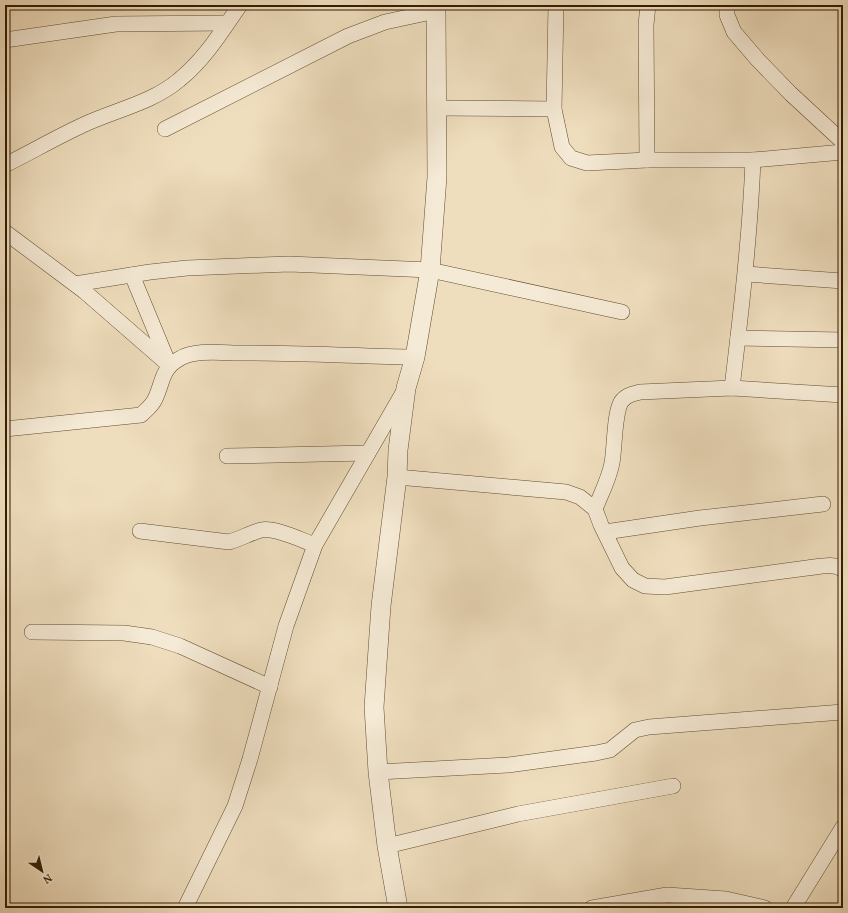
<svg xmlns="http://www.w3.org/2000/svg" width="848" height="913" font-family="Vollkorn,serif">
	<style>
		.lines { fill: none; stroke-linecap: round; stroke-linejoin: round }
		.minor-casing { stroke: #624c31; stroke-width: 16 }
		.tertiary-casing { stroke: #624c31; stroke-width: 20 }
		.minor { stroke: #f5ead5; stroke-width: 15 }
		.tertiary { stroke: #f5ead5; stroke-width: 19 }
	</style>
	<rect width="100%" height="100%" fill="#efdebe"/>
	<filter id="stains"><feTurbulence type="fractalNoise" baseFrequency=".005" numOctaves="4"/><feColorMatrix values="0 0 0 0 .2 0 0 0 0 .09 0 0 0 0 .02 0 0 0 .5 -.17"/></filter>
	<radialGradient id="worn" r=".72"><stop offset=".6" stop-color="#630" stop-opacity="0"/><stop offset="1" stop-color="#630" stop-opacity=".3"/></radialGradient>
	<g class="lines">
		<!-- minor casing -->
		<g class="minor-casing">
			<g id="minor">
				<path d="M556 5 554 109 562 147 571 158 587 163 647 160H753L843 152"/>
				<path d="M727 5V15L734 32 758 60 791 94 843 142"/>
				<path d="M5 40 116 24 227 23"/>
				<path d="M437 108 554 109"/>
				<path d="M165 129 348 36 385 22 436 11"/>
				<path d="M647 160 646 25 648 5"/>
				<path d="M5 165C31 152 57 137 83 125 115 110 152 103 179 80 205 59 222 31 240 5"/>
				<path d="M5 232 84 291 169 365"/>
				<path d="M746 274 843 281"/>
				<path d="M132 275 168 362"/>
				<path d="M75 284 150 272 187 268 289 264 430 270 622 312"/>
				<path d="M738 338 843 340"/>
				<path d="M732 388C741 312 750 237 753 160"/>
				<path d="M5 429 141 415C146 410 152 406 155 399 163 383 161 369 179 359 195 349 223 353 242 353 300 353 358 356 415 357"/>
				<path d="M227 456 368 453"/>
				<path d="M397 477 566 492 580 497 595 509 601 525 622 568 633 580 645 586 665 587 807 568C818 567 835 562 843 570"/>
				<path d="M595 509C601 494 609 479 612 463 615 446 614 415 621 402 626 395 632 394 640 392L732 388 843 395"/>
				<path d="M140 531 229 542C240 539 250 533 261 530 275 527 301 540 315 545"/>
				<path d="M605 532 700 518 823 504"/>
				<path d="M32 632 124 633 152 637 180 646 270 687"/>
				<path d="M378 772 508 765 596 753 610 750 635 730 649 727 843 712"/>
				<path d="M387 846 518 814 673 786"/>
				<path d="M185 908 235 806 250 759 286 626 315 545 404 391"/>
				<path d="M592 908 667 895 726 899 765 908"/>
				<path d="M793 908 843 827"/>
			</g>
		</g>
		<!-- tertiary casing -->
		<g class="tertiary-casing">
			<path id="tertiary" d="M398 908 387 846 378 772 374 707 381 606 397 477 398 450 406 388 415 357 430 270 437 177 436 11 435 5"/>
		</g>
		<!-- minor -->
		<use href="#minor" class="minor"/>
		<!-- tertiary -->
		<use href="#tertiary" class="tertiary"/>
	</g>
	<!-- margin -->
	<rect width="848" height="913" fill="none" stroke="#efdebe" stroke-width="20"/>
	<rect x="6" y="6" width="836" height="901" fill="none" stroke="#331b02" stroke-width="2"/>
	<rect x="10" y="10" width="828" height="893" fill="none" stroke="#331b02"/>
	<!-- north arrow -->
	<g transform="translate(42 871) rotate(145)" stroke="#f5ead5" stroke-width="3" paint-order="stroke">
	<path d="M0-3L7 15L0 10L-7 15Z" fill="#331b02"/>
	<text y="-6" font-size="11" font-weight="bold" text-anchor="middle" fill="#331b02">N</text>
	</g>
	<rect width="100%" height="100%" filter="url(#stains)"/>
	<rect width="100%" height="100%" fill="url(#worn)"/>
</svg>
